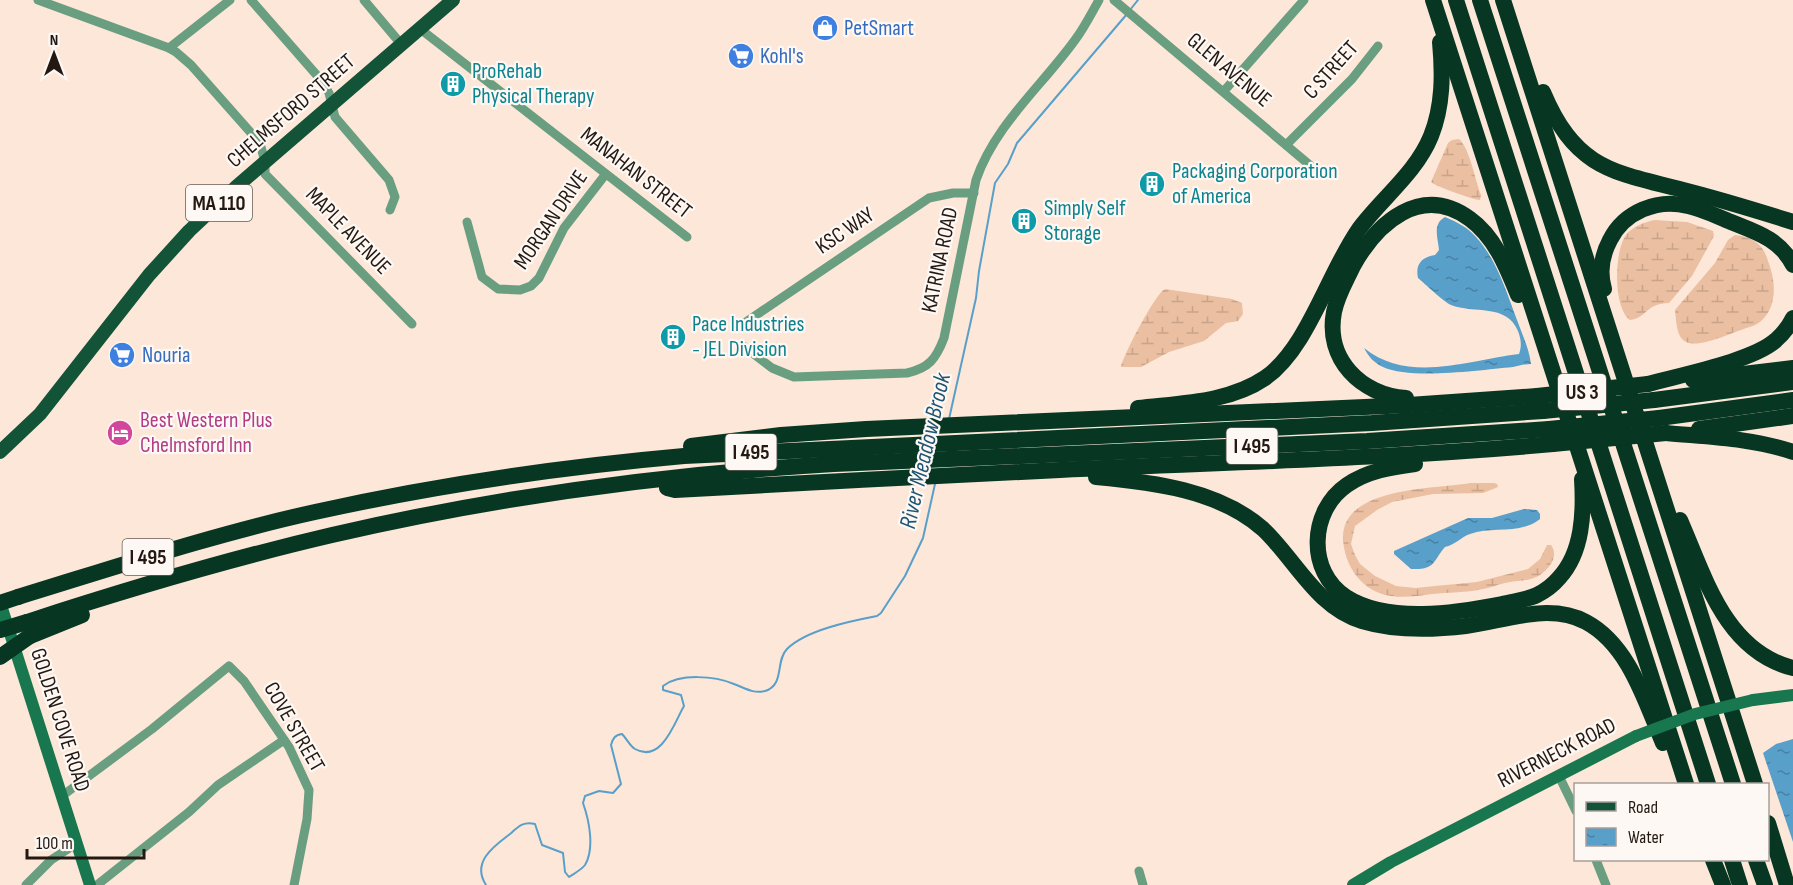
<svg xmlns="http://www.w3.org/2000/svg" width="1793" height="885" font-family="'Sofia Sans Condensed',sans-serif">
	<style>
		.wetland { fill: url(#wetland-marsh) }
		.water { fill: url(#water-ripples) }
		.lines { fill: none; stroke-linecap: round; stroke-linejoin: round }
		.stream { stroke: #589fca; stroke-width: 2 }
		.street { stroke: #699e81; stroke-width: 9 }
		.secondary { stroke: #18774f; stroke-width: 12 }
		.primary { stroke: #135337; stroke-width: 14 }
		.highway { stroke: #073723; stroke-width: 16 }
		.secondary-bridge { stroke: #18774f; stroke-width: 12 }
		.highway-bridge { stroke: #073723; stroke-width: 16 }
		.labels { text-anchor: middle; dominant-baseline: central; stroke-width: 4.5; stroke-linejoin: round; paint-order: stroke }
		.shield { fill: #fef8f4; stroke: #655c56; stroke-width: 1.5 }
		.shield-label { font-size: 21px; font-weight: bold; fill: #231912 }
		.shop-label { font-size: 22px; fill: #366cbe; stroke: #fef8f4; text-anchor: start }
		.street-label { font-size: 22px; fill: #231912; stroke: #fef8f4 }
		.culture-label { font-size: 22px; fill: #0d838f; stroke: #fef8f4; text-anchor: start }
		.hotel-label { font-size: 22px; fill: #b23c85; stroke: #fef8f4; text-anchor: start }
		.water-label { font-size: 24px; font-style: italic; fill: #1f5573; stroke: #fef8f4 }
	</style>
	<defs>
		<pattern id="wetland-marsh" width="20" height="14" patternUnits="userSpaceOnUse" patternTransform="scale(1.5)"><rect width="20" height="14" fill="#ebbfa1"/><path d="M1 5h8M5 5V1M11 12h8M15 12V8" fill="none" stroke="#c9a48a"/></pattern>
		<pattern id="water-ripples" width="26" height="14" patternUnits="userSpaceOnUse" patternTransform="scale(1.5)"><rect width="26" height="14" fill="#589fca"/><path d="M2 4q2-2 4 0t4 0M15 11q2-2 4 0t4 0" fill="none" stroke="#4881a3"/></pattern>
	</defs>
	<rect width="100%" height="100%" fill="#fde7d8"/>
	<!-- wetland -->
	<g class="wetland">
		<path d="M1459 139C1470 149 1475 180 1481 195L1480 200C1474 200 1435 186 1431 182L1448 143 1452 140Z"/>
		<path d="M1655 220 1687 222 1713 231 1714 236 1692 276 1669 303C1646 303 1647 318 1630 320 1613 308 1614 251 1626 235 1633 226 1645 222 1655 220Z"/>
		<path d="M1735 235C1753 237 1763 244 1768 261 1774 276 1777 296 1769 311 1766 316 1762 321 1757 324 1752 327 1748 327 1744 329 1730 333 1695 351 1683 340 1676 334 1676 318 1675 310L1715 263 1728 240Z"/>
		<path d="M1165 289 1232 299 1242 303 1243 314 1238 321 1226 323 1204 341 1169 352 1141 367H1121C1123 356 1155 294 1165 289Z"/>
		<path d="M1471 483H1494L1497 484 1498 487 1483 493 1433 494 1392 502 1377 510 1355 526 1351 544 1355 555 1360 564 1375 576 1396 586 1415 588 1477 582 1528 569 1540 559 1547 545H1551C1559 556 1550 568 1540 575 1530 582 1516 580 1505 583 1496 585 1487 589 1478 590 1463 593 1447 592 1432 594 1419 596 1404 598 1391 596 1362 592 1344 566 1343 538 1342 486 1437 489 1471 483Z"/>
	</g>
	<!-- water -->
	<g class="water">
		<path d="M1445 217C1457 222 1467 227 1476 237 1497 260 1506 291 1517 320 1522 334 1529 348 1531 364 1524 364 1519 366 1513 367 1480 370 1411 380 1383 367 1374 363 1369 357 1364 348 1408 384 1470 360 1519 354 1522 346 1521 339 1518 331 1507 303 1473 314 1451 305 1444 302 1424 283 1418 278 1415 264 1422 257 1435 255L1439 250C1438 238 1432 224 1445 217Z"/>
		<path d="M1524 509 1537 510 1540 514V519C1520 535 1493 526 1470 534 1461 537 1455 545 1445 547 1432 562 1436 570 1411 569L1394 554V551L1468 518H1492Z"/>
		<path d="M1793 739V842L1763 753 1776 744Z"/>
	</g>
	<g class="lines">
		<!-- stream -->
		<g class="stream">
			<path d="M1130 10 1138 0"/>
			<path d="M949 419 976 298 979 271 995 183 1008 164 1017 143 1023 136 1127 14"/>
			<path d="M486 885C471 862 494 846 510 834 518 827 523 821 535 824L542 845 563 853 565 872 569 877C575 873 581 870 585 865 595 848 589 820 583 803L585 796 599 791 613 793 621 784 611 745C613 738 615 735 622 734 627 739 630 746 635 749 662 764 675 721 684 706L681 695 663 690V686C680 673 715 676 734 684 745 688 753 694 765 691 785 685 775 661 787 649 806 630 851 621 877 616L881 613 905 576 923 538 935 484"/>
		</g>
		<!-- street -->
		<g class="street">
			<path d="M38 0 169 48 176 52 191 65 252 134 261 147 265 162V174L412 324"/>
			<path d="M251 0 321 80 329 93 335 117 389 180 395 197 390 210"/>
			<path d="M364 0 401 44"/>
			<path d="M1114 0 1318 172"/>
			<path d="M419 28 687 237"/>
			<path d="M169 48 230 0"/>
			<path d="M1224 91 1304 0"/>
			<path d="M1287 144 1352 79 1378 46"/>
			<path d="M467 222 482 277 498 289 520 290 531 286 539 278 564 228 605 175"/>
			<path d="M746 322 929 198 953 193H974"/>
			<path d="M742 345 772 368 794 377 907 373C929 368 936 359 944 338L976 180C995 125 1041 87 1075 40 1084 28 1091 14 1099 0"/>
			<path d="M1559 776 1576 811"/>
			<path d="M62 796 152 729 229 666 244 681 289 747 309 790 307 819 294 885"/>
			<path d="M1596 860 1606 885"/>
			<path d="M1139 871 1143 885"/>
			<path d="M26 885 51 860 77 843"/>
			<path d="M97 885 189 812 218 785 284 740"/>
		</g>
		<!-- secondary -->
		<g class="secondary">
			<path d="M0 602 90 885"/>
			<path d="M1753 700 1793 695"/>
			<path d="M1353 885 1391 862 1636 736"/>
		</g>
		<!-- primary -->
		<path class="primary" d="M0 452 40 414 149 275 189 231 236 187 453 0"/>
		<!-- highway -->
		<g class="highway">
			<path d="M1433 0 1686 784"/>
			<path d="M1456 0 1708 784"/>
			<path d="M1480 0 1733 784"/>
			<path d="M1503 0 1755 784"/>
			<path d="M1543 92C1576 170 1613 172 1687 191 1722 200 1758 211 1793 222"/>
			<path d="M1604 289C1599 272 1602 255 1610 240 1624 212 1657 198 1688 206 1702 209 1716 216 1731 222 1756 232 1780 239 1793 265"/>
			<path d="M1693 380 1793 368"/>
			<path d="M1648 384C1680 375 1753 361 1776 340 1783 334 1789 326 1793 318"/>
			<path d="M1406 398C1361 395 1325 359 1334 312 1337 296 1346 281 1353 266 1377 223 1421 183 1470 219 1495 237 1507 268 1518 295"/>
			<path d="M1654 400 1793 382"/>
			<path d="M1138 408C1180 403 1228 403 1265 378 1308 348 1328 273 1359 229 1382 198 1416 173 1431 136 1443 106 1443 74 1440 42"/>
			<path d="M1659 418 1793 400"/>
			<path d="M1699 429 1793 416"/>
			<path d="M1666 433C1708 437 1752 438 1793 452"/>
			<path d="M691 446 781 435 866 429 1409 405 1537 396"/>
			<path d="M1415 464C1392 467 1367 471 1347 485 1309 511 1307 572 1346 597 1388 624 1457 613 1502 604 1514 601 1527 600 1537 595 1545 591 1553 585 1559 578 1583 552 1584 512 1582 479"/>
			<path d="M1096 477C1152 482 1219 490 1263 529 1295 559 1317 608 1362 621 1395 631 1432 630 1466 626 1504 621 1549 602 1586 622 1629 645 1645 701 1663 743"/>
			<path d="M667 488 675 490C803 483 932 476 1060 470 1224 462 1389 459 1553 444"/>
			<path d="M1680 520C1705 577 1725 651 1793 668"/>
			<path d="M18 597C116 567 215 534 315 512 437 485 560 467 684 456L1372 423 1543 411"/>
			<path d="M27 622C128 589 229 559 332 535 496 497 666 474 834 464L1367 441 1549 429"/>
			<path d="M30 636 82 615"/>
			<path d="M1768 823 1787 885"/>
			<path d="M1713 860 1723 885"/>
			<path d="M1732 860 1740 885"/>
			<path d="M1756 860 1765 885"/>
		</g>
		<!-- secondary-bridge -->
		<path class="secondary-bridge" d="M1636 736 1695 714 1753 700"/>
		<!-- highway-bridge -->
		<g class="highway-bridge">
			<path d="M1537 396 1648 384"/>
			<path d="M1543 411 1654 400"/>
			<path d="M1549 429 1659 418"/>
			<path d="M1553 444 1666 433"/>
			<path d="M0 603 18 597"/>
			<path d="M0 630 27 622"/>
			<path d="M0 657 30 636"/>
		</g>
	</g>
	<!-- icons -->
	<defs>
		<g id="shop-disc" transform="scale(1.35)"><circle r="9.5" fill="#3f7fe0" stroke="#fef8f4"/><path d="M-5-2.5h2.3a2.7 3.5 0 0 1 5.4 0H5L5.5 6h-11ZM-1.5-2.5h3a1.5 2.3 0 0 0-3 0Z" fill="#fff"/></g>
		<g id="supermarket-disc" transform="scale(1.35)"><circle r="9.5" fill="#3f7fe0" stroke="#fef8f4"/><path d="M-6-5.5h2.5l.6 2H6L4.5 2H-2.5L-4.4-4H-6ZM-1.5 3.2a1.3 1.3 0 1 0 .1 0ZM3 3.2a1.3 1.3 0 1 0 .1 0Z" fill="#fff"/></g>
		<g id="building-disc" transform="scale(1.35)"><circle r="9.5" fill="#0f9aa8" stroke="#fef8f4"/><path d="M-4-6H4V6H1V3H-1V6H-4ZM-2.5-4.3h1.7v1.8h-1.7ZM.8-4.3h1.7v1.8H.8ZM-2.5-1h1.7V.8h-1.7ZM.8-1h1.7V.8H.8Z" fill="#fff"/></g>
		<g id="hotel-disc" transform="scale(1.35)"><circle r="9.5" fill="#d1479c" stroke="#fef8f4"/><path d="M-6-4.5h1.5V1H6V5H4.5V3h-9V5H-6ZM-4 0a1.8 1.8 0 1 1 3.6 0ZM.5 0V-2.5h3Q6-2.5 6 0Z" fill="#fff"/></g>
	</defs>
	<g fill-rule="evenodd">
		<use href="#shop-disc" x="825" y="28"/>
		<use href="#supermarket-disc" x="741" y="56"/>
		<use href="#building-disc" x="453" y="84"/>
		<use href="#building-disc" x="1152" y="184"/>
		<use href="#building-disc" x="1024" y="221"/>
		<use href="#building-disc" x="673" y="337"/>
		<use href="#supermarket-disc" x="122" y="355"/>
		<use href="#hotel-disc" x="120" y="433"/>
	</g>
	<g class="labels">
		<!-- shield labels -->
		<g class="shield">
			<rect x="186" y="185" width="66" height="36" rx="4.5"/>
			<rect x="1558" y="374" width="48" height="36" rx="4.5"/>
			<rect x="1226.5" y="428" width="51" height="36" rx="4.5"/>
			<rect x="725.5" y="434" width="51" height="36" rx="4.5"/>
			<rect x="122.5" y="539" width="51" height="36" rx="4.5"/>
		</g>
		<g class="shield-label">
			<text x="219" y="203">MA 110</text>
			<text x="1582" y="392">US 3</text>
			<text x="1252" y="446">I 495</text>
			<text x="751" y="452">I 495</text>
			<text x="148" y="557">I 495</text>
		</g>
		<!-- shop labels -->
		<g class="shop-label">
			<text x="844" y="28">PetSmart</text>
			<text x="760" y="56">Kohl's</text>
			<text x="142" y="355">Nouria</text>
		</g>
		<!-- street labels -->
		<g class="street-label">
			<text transform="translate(1229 70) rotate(40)">GLEN AVENUE</text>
			<text transform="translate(1331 70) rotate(-48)">C STREET</text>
			<text transform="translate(291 111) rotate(-41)">CHELMSFORD STREET</text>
			<text transform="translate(636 173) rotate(38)">MANAHAN STREET</text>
			<text transform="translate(551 220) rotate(-56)">MORGAN DRIVE</text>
			<text transform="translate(348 231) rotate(46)">MAPLE AVENUE</text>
			<text transform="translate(845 231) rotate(-34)">KSC WAY</text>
			<text transform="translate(940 260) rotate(-78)">KATRINA ROAD</text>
			<text transform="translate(60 720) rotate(72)">GOLDEN COVE ROAD</text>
			<text transform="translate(294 727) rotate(60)">COVE STREET</text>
			<text transform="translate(1557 753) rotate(-27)">RIVERNECK ROAD</text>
		</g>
		<!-- culture labels -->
		<g class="culture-label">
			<text x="472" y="71">ProRehab<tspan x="472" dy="25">Physical Therapy</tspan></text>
			<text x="1172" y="171">Packaging Corporation<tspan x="1172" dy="25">of America</tspan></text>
			<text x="1044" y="208">Simply Self<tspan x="1044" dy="25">Storage</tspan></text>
			<text x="692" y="324">Pace Industries<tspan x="692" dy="25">- JEL Division</tspan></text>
		</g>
		<!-- hotel labels -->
		<g class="hotel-label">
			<text x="140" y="420">Best Western Plus<tspan x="140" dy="25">Chelmsford Inn</tspan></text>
		</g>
		<!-- water labels -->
		<g class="water-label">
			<text transform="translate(925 451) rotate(-77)">River Meadow Brook</text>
		</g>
	</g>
	<!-- legend -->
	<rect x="1574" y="783" width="195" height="78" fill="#fef8f4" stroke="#a69f9a" stroke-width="1.5"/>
	<rect x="1586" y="802" width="30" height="9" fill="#135337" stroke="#a69f9a" stroke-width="1.5"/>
	<text x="1628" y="813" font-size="18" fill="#231912">Road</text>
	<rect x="1586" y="828" width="30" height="18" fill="url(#water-ripples)" stroke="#a69f9a" stroke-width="1.5"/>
	<text x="1628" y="843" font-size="18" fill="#231912">Water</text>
	<!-- north arrow -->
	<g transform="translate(54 54)" stroke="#fef8f4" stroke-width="4.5" paint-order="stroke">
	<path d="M0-4.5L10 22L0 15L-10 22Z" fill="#231912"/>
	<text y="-9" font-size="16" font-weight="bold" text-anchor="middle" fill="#231912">N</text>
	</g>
	<!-- scale -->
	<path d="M27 849v9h117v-9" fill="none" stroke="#231912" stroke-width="3"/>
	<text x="36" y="849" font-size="18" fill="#231912" stroke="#fef8f4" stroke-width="4.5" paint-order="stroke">100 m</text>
</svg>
